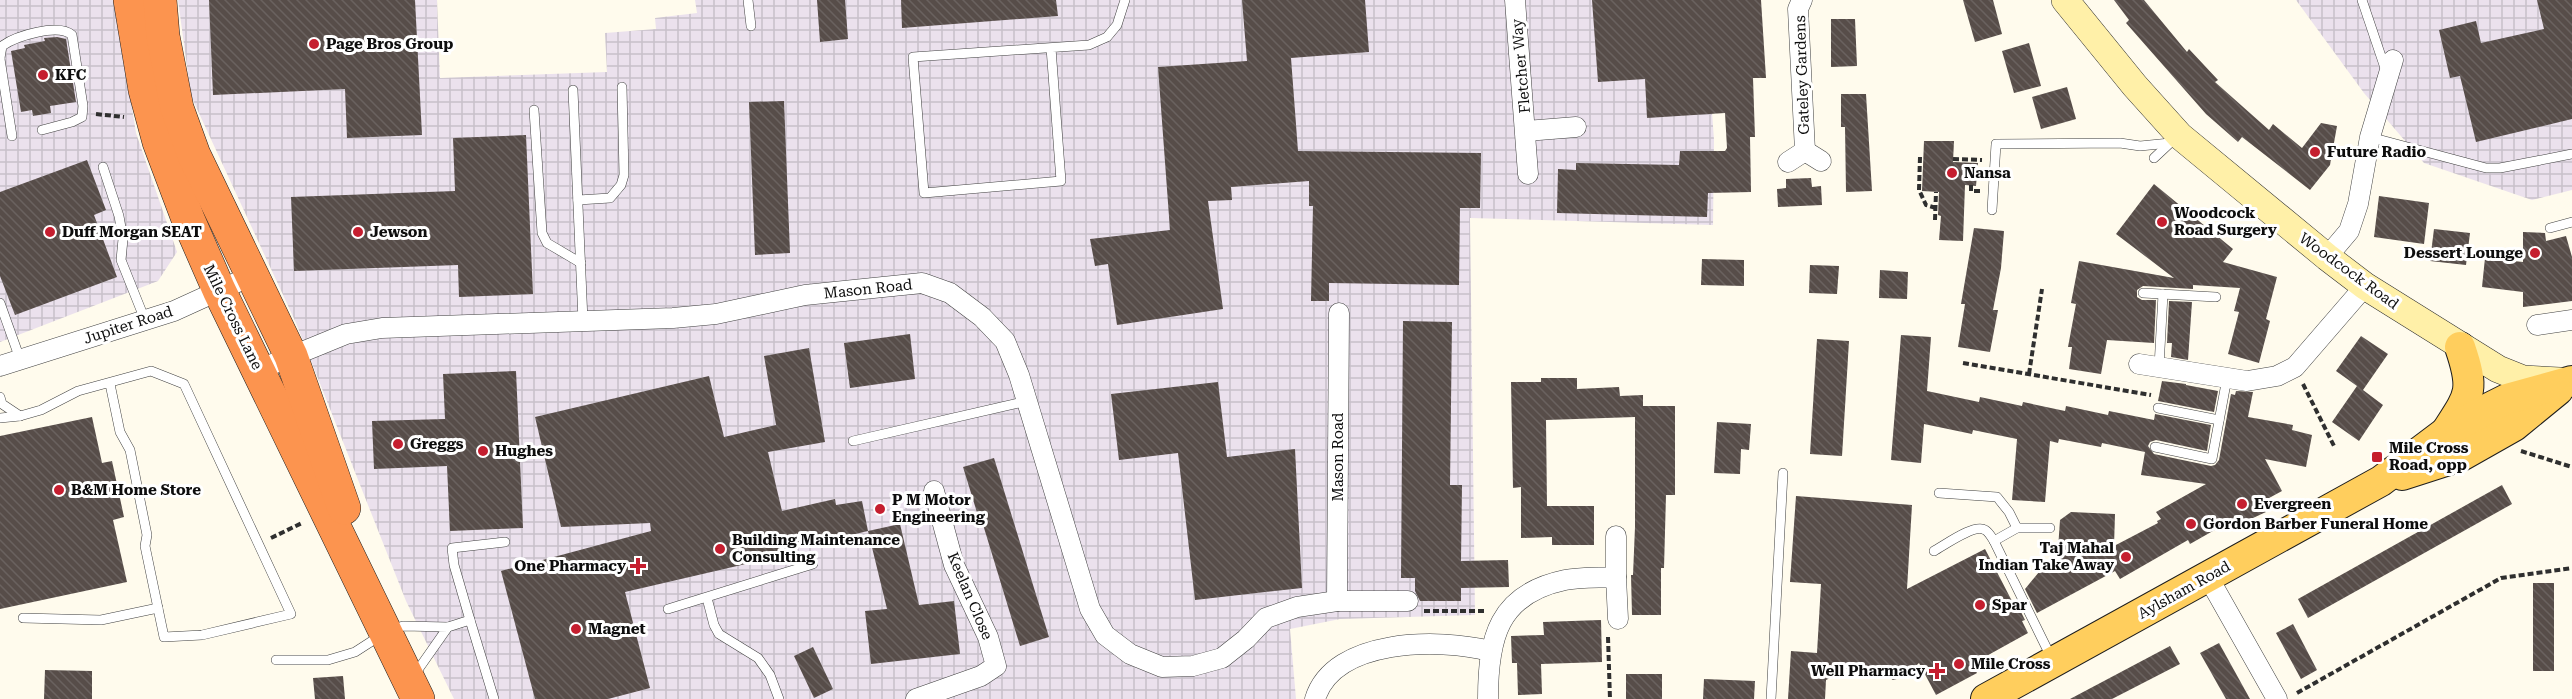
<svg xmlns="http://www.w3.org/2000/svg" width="2572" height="699" font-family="'Roboto Serif',serif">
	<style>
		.industrial { fill: url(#industrial-grid) }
		.building { fill: url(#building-back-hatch) }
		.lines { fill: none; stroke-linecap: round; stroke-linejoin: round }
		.lane-casing { stroke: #404040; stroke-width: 10 }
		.street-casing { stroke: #404040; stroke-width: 21 }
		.secondary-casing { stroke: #2f2f2f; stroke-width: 28 }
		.primary-casing { stroke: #1e1e1e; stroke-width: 32 }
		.highway-casing { stroke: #1e1e1e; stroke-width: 34 }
		.path { stroke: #2f2f2f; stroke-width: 4; stroke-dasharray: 6 3; stroke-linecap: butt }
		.lane { stroke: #fff; stroke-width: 9 }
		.street { stroke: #fff; stroke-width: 20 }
		.secondary { stroke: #fff0a8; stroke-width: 27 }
		.primary { stroke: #ffce5d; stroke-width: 30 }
		.highway { stroke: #fc944f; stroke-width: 33 }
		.poi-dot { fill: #c51e2f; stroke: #fff; stroke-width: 2 }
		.labels { text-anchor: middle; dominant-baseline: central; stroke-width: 6; stroke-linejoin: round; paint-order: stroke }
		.poi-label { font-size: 15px; font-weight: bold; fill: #0d0d0d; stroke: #fff; text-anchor: start }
		.street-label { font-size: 15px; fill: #0d0d0d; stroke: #fff }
	</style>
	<defs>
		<pattern id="industrial-grid" width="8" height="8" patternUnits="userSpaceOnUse" patternTransform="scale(1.5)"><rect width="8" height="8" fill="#ebe1ed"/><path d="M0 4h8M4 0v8" fill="none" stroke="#c8c0ca"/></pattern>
		<pattern id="building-back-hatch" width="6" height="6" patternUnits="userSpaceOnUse" patternTransform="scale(1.5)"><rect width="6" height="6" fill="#574d49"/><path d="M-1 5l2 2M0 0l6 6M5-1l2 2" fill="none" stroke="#6a625f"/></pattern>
	</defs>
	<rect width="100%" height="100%" fill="#fffbed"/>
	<!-- industrial -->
	<g class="industrial">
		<path d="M0 0H117L118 21 136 133 177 252 158 281 0 342Z"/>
		<path d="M178 0H437L440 78 607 72 605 33 656 29 655 18 697 13 695 0H1704L1714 140 1713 225 1470 218 1475 615 1340 619 1290 629 1296 699H454L406 601 296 323 191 96Z"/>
		<path d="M2296 0H2572V190L2532 200 2424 163 2364 93Z"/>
	</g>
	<!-- building -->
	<g class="building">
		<path d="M209 0H415L422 135 347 138 345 89 213 95Z"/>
		<path d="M817 0H845L848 39 820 42Z"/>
		<path d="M901 0H1056L1058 16 902 28Z"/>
		<path d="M1242 0H1365L1369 52 1291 58 1298 151 1481 153 1480 208H1460L1459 285 1329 283V301H1311L1313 206H1309V181L1231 187 1232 200 1208 201 1223 309 1117 325 1108 264 1095 266 1090 239 1170 230 1158 67 1247 61Z"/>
		<path d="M1592 0H1761L1766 78H1753L1755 137H1750L1751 192 1708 193 1707 217 1557 213 1558 169 1576 170V163L1679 165 1680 151H1725L1727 148 1725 113 1647 118 1645 79 1598 82Z"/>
		<path d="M1963 0H1993L2002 34 1975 42Z"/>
		<path d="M2114 0H2144L2187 52 2189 49 2218 80 2215 82 2269 130 2273 124 2302 148 2321 123 2337 126 2330 165 2310 190 2242 137 2238 142 2206 114 2126 23 2129 20Z"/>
		<path d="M2537 0H2572V119L2476 142 2460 76 2450 78 2439 30 2476 21 2481 43 2544 29Z"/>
		<path d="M1831 19H1855L1857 66 1831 67Z"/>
		<path d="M57 37 66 39 76 102 50 106 51 113 33 116 32 110 21 112 11 51 25 48 24 45 45 41 44 38Z"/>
		<path d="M2029 43 2041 86 2014 93 2002 51Z"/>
		<path d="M2067 87 2076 119 2041 129 2032 97Z"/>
		<path d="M1841 94H1866L1872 191 1846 192 1845 127H1841Z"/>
		<path d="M784 101 790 253 755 255 749 102Z"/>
		<path d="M526 135 533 294 459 297 458 265 294 271 291 197 455 191 453 138Z"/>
		<path d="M1924 141H1954L1953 162 1978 163 1976 186 1965 185 1963 241 1939 240 1941 216 1938 215 1939 192 1922 191Z"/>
		<path d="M87 160 106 210 94 215 117 277 15 315 0 276V192Z"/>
		<path d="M1811 178 1812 187 1821 186 1822 205 1778 207 1777 189 1786 188V179Z"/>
		<path d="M2154 184 2233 249 2223 262 2277 277 2266 319 2270 321 2259 363 2228 354 2239 312 2234 311 2240 288 2193 285V289L2143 286 2137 290V297L2142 300H2156L2154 343 2107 340 2101 374 2069 369 2072 347H2068L2076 304 2071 303 2079 261 2174 278 2116 234Z"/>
		<path d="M2379 196 2429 203 2424 244 2374 237Z"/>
		<path d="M1974 228 2004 231 2001 268 1993 310H1998L1990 352 1958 347 1965 304H1961Z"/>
		<path d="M2434 229 2470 233 2466 265 2430 261Z"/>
		<path d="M2523 232 2545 233 2546 241 2566 236 2572 257V301L2523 307V292L2482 287 2485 258 2523 262Z"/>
		<path d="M1702 259 1744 260V286L1701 285Z"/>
		<path d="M1810 265 1839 266 1837 294 1809 293Z"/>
		<path d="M1880 270 1908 272 1907 299 1879 298Z"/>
		<path d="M2169 301 2192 302 2188 360 2171 357 2172 343H2167Z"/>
		<path d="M1403 321 1452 322 1450 485H1462L1461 561 1508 560 1509 587 1461 588V601H1420L1415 591V578H1401Z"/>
		<path d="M910 334 915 379 850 388 844 343Z"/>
		<path d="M1901 335 1931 337 1927 391 1979 402 1980 397 2022 406 2023 402 2065 411 2066 406 2108 415 2109 411 2154 420 2155 414 2211 425 2207 451 2156 440 2150 442 2148 446 2154 454 2211 466 2215 465 2219 460 2231 394 2235 395 2236 391 2253 392 2248 417 2293 425 2292 430 2312 435 2306 467 2265 459 2282 491 2258 504 2266 512 2240 524 2234 519 2190 544 2188 540 2120 579 2115 571 2037 613 2025 589 2058 549 2060 520 2071 512 2115 514 2114 546 2158 523 2157 521 2161 519 2156 512 2206 484 2141 475 2145 452 2102 443 2101 447 2059 439 2058 443 2050 441 2045 502 2012 500 2017 439 1973 430 1972 434 1924 424 1921 463 1891 460Z"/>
		<path d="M2361 336 2388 354 2363 390 2383 405 2359 441 2332 422 2357 386 2336 371Z"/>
		<path d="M1817 339 1849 341 1842 456 1810 454Z"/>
		<path d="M809 348 825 442 768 452 782 511 835 499 836 505 862 501 868 531 788 550 789 554 625 592 650 688 608 699H535L501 571 651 531 650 523 561 527 535 417 709 376 724 437 776 425 764 356Z"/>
		<path d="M516 371 523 528 450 531 447 466 374 469 372 421 445 419 443 374Z"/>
		<path d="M1541 378H1577V389L1619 387 1620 396 1643 395V406H1675V495H1666L1664 568H1661V615H1632L1631 575H1633L1635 527V417L1546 420 1547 506H1594V545H1552V537L1521 538V487L1513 488 1511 382H1541Z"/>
		<path d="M2162 381 2186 384V385L2218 391 2214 412 2158 401Z"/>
		<path d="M1218 382 1227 457 1295 449 1302 588 1195 600 1178 453 1119 460 1111 394Z"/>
		<path d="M92 417 102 463 112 461 124 517 113 520 127 582 0 609V436Z"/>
		<path d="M1717 422 1751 424 1749 450 1741 449 1740 474 1714 473Z"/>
		<path d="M994 458 1049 637 1020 646 981 518 979 519 963 467Z"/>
		<path d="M2502 485 2512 504 2308 618 2298 599Z"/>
		<path d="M1796 496 1912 505 1907 589 1985 549 2013 603 2015 600 2025 620 2022 621 2028 633 1972 664 1977 673 1936 695 1919 663 1904 677 1893 680 1879 671 1839 668 1834 676 1826 680 1825 699H1788L1791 651 1817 653 1821 584 1790 582Z"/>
		<path d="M900 524 919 605 954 601 960 654 871 664 865 611 887 609 868 531Z"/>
		<rect x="2533" y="583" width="21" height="88"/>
		<path d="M1601 620 1602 662 1541 664 1542 694 1518 695 1517 663H1512L1511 636 1544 635 1543 622Z"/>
		<path d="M2293 624 2317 670 2301 679 2276 633Z"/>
		<path d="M2219 643 2250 699H2226L2200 653Z"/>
		<path d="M2170 646 2180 664 2112 699H2070Z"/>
		<path d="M813 647 833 689 814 698 794 656Z"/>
		<path d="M45 670 92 671V699H44Z"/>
		<rect x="1626" y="674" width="36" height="25"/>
		<path d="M343 676 345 699H315L313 678Z"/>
		<path d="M1704 679 1755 681 1754 699H1703Z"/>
	</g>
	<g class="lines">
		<!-- lane casing -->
		<g class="lane-casing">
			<g id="lane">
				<path d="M748 0 751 26"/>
				<path d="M2362 0 2386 71"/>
				<path d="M1051 48 1061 181 924 193 913 57 1089 45 1107 37 1117 25 1125 0"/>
				<path d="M0 58 2 46C16 36 58 23 72 35L83 106 82 117 72 122 42 130"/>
				<path d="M0 59 12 136"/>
				<path d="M573 90 583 321"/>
				<path d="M534 110 542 233 547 243 581 263"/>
				<path d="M2370 137 2486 168H2500L2572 154"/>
				<path d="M2154 158 2170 143"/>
				<path d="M103 167 119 216 123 239 121 260 145 320"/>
				<path d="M578 200 610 198 621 185 624 175 622 87"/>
				<path d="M1992 210 1996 144 2120 143 2140 146 2170 143"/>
				<path d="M2550 228 2572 222"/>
				<path d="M2143 293 2216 297"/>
				<path d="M0 303 20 359"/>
				<path d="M2159 367 2163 294"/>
				<path d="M0 397 2 404 20 416"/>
				<path d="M2158 408 2219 420"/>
				<path d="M0 418 20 416 41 410 78 391 151 371 184 384 291 614 202 635 164 637 145 546 147 535 130 450 120 432 110 384"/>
				<path d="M853 441 1027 401"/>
				<path d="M2155 447 2212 459 2227 378"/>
				<path d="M1939 493 1997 497 2009 512 2017 528"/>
				<path d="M1994 541 2017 528H2050"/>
				<path d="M1934 551C1945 545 1975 523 1985 530 1989 532 1992 538 1994 541L2051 657"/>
				<path d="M707 598 714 625 719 634 758 658 770 675 779 699"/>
				<path d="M668 609 813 564"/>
				<path d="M23 618 101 620 158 608"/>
				<path d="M470 620 454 565 452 548 505 542"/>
				<path d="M448 627 470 620 494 699"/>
				<path d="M276 660H328L355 652 386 632 403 626 448 627 415 674"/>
				<path d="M1771 699 1783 473"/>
			</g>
		</g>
		<!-- street casing -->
		<g class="street-casing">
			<g id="street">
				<path d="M1515 0 1528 174"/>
				<path d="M1526 131 1576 127"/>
				<path d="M1805 151 1821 161"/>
				<path d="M1788 162 1805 151 1798 9 1802 0"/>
				<path d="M2327 257 2349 231 2358 204 2370 137 2393 60"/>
				<path d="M2537 325 2572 320"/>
				<path d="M2139 364 2247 381 2277 376 2295 367 2365 286"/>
				<path d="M0 366 174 311 253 275"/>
				<path d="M258 370 346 334 382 328 673 318 716 314 805 295 922 283 950 293 982 317 1005 341 1019 375 1090 609 1105 635 1130 654 1162 667 1193 666 1222 658 1246 639 1266 618 1297 607 1337 601H1408"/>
				<path d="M1616 536V577"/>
				<path d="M2208 577 2277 699"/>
				<path d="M1337 601 1339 313"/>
				<path d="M916 699 981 676 996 666 988 637 954 565 934 491"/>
				<path d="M1315 699C1334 638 1439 638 1490 651"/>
				<path d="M1488 699C1488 638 1498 594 1565 580 1581 577 1599 578 1616 577L1618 619"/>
			</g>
		</g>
		<!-- secondary casing -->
		<g class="secondary-casing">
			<path id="secondary" d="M2065 0 2135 86 2180 136 2327 257 2365 286 2498 369 2523 379 2560 381"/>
		</g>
		<!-- primary casing -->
		<g class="primary-casing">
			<g id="primary">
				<path d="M2446 432C2470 395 2475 391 2460 347"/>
				<path d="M2402 475 2461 456 2514 426 2558 390"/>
				<path d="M1986 699 2381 481 2446 432 2493 406 2507 399 2572 381"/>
			</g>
		</g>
		<!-- highway casing -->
		<g class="highway-casing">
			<g id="highway">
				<path d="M130 0 145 90 159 142 188 219 219 290 418 699"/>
				<path d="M160 0 163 36 177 108 194 155 291 356 344 508"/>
			</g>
		</g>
		<!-- path -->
		<g class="path">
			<path d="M96 114 124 117"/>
			<path d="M1920 157 1919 190 1926 205 1936 208"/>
			<path d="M1953 159 1982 160"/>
			<path d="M1971 185V191H1980"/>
			<path d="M1935 220 1936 192"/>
			<path d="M1963 363 2151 395"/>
			<path d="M2029 374 2042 289"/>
			<path d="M2303 384 2335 448"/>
			<path d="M2521 451 2572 467"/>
			<path d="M271 538 302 523"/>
			<path d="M1424 611H1486"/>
			<path d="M1608 637 1610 699"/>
			<path d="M2297 693 2501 578 2572 568"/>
		</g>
		<!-- lane -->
		<use href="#lane" class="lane"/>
		<!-- street -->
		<use href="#street" class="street"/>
		<!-- secondary -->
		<use href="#secondary" class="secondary"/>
		<!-- primary -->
		<use href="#primary" class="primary"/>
		<!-- highway -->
		<use href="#highway" class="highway"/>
	</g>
	<!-- markers -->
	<g class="poi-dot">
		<circle cx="314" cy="44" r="6"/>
		<circle cx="43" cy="75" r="6"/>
		<circle cx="2315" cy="152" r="6"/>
		<circle cx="1952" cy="173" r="6"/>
		<circle cx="2162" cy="222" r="6"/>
		<circle cx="50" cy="232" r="6"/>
		<circle cx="358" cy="232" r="6"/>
		<circle cx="2535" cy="253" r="6"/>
		<circle cx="398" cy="444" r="6"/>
		<circle cx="483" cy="451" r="6"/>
		<rect x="2371" y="451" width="12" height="12" rx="3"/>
		<circle cx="59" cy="490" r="6"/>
		<circle cx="2242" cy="504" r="6"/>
		<circle cx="880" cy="509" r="6"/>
		<circle cx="2191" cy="524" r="6"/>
		<circle cx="720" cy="549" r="6"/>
		<circle cx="2126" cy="557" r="6"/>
		<path d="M635 557h6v6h6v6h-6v6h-6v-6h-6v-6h6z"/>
		<circle cx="1980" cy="605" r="6"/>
		<circle cx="576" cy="629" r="6"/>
		<circle cx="1959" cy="664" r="6"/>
		<path d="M1934 662h6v6h6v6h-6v6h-6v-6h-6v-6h6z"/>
	</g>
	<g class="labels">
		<!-- poi labels -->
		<g class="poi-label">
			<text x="326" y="44">Page Bros Group</text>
			<text x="55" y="75">KFC</text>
			<text x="2327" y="152">Future Radio</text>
			<text x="1964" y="173">Nansa</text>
			<text x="2174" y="213">Woodcock<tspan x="2174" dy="17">Road Surgery</tspan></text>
			<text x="62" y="232">Duff Morgan SEAT</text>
			<text x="370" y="232">Jewson</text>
			<text x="2523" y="253" text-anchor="end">Dessert Lounge</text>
			<text x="410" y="444">Greggs</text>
			<text x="2389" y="448">Mile Cross<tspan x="2389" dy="17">Road, opp</tspan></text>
			<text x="495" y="451">Hughes</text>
			<text x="71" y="490">B&amp;M Home Store</text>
			<text x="892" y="500">P M Motor<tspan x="892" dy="17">Engineering</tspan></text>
			<text x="2254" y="504">Evergreen</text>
			<text x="2203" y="524">Gordon Barber Funeral Home</text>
			<text x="732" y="540">Building Maintenance<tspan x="732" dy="17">Consulting</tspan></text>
			<text x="2114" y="548" text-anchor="end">Taj Mahal<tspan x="2114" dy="17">Indian Take Away</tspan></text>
			<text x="626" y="566" text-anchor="end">One Pharmacy</text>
			<text x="1992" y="605">Spar</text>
			<text x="588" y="629">Magnet</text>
			<text x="1971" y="664">Mile Cross</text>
			<text x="1925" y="671" text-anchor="end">Well Pharmacy</text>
		</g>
		<!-- street labels -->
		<g class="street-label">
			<text transform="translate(1521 66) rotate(-95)">Fletcher Way</text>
			<text transform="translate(1802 75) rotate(-92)">Gateley Gardens</text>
			<text transform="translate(2349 271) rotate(36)">Woodcock Road</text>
			<text transform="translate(868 289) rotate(-6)">Mason Road</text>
			<text transform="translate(233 317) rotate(64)">Mile Cross Lane</text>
			<text transform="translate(128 325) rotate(-18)">Jupiter Road</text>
			<text transform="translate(1338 457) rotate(-90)">Mason Road</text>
			<text transform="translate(2184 590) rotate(-29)">Aylsham Road</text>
			<text transform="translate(970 596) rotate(67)">Keelan Close</text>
		</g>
	</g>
</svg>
